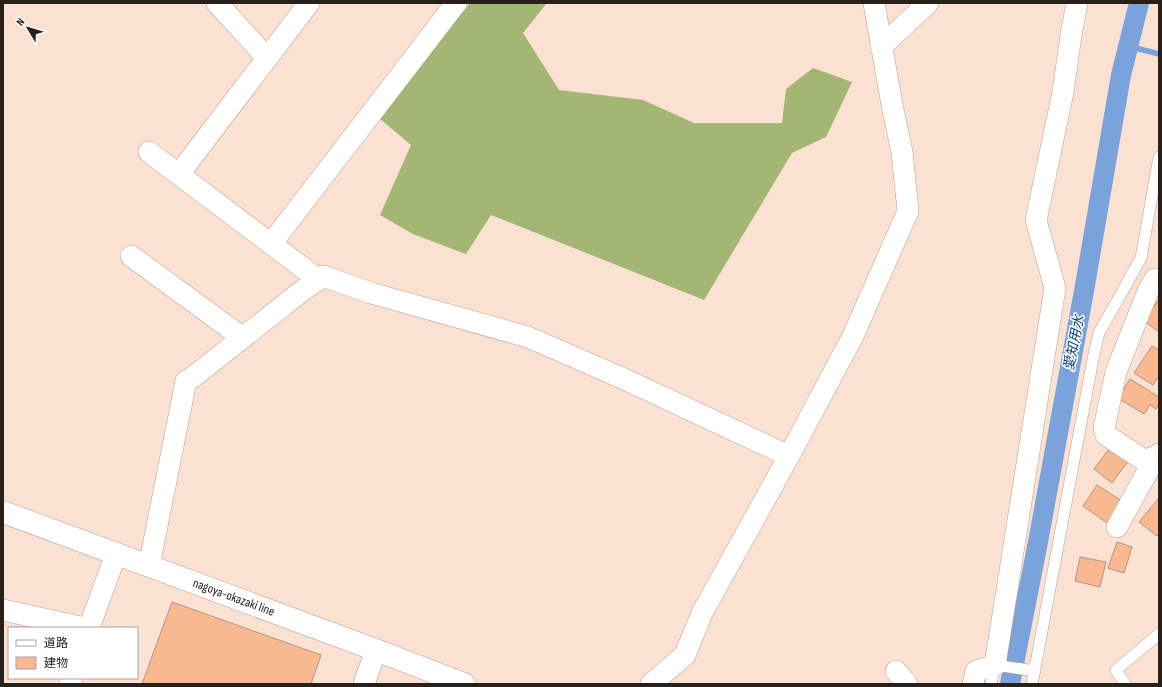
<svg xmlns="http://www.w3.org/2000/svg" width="1162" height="687" font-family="'Sofia Sans Condensed','Noto Sans JP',sans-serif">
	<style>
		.forest { fill: #a4b673 }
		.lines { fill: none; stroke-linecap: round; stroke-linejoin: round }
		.stream { stroke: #7ba3db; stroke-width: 5.5 }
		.canal { stroke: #7ba3db; stroke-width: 20 }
		.building { fill: #f9b990; stroke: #ad9687 }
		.service-casing { stroke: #b9a193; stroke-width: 12 }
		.minor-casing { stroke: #b9a193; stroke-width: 22 }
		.primary-casing { stroke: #b9a193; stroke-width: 23 }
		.service { stroke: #fff; stroke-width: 11 }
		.minor { stroke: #fff; stroke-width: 21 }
		.primary { stroke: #fff; stroke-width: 22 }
		.labels { text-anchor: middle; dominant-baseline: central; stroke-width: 3; stroke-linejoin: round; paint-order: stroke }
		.street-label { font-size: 13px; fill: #29201a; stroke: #fff }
		.water-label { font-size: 14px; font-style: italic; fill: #073e7f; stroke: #fff }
	</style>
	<rect width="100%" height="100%" fill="#fae1d1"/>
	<!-- forest -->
	<path class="forest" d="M470 3H547L523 33 559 90 643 100 694 123H782L786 89 813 68 852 82 826 137 792 153 704 300 491 215 466 254 413 234 380 215 411 145 379 118Z"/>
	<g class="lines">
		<!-- stream -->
		<path class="stream" d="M1128 46 1159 54"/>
		<!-- canal -->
		<path class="canal" d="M1010 684 1038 542 1084 291 1121 75 1139 3"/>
	</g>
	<!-- building -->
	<g class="building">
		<path d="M1159 299V332L1144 321Z"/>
		<path d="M1152 346 1159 350V376L1153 385 1134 373Z"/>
		<path d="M1130 379 1159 397V404L1156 409 1150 405 1144 414 1118 398Z"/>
		<path d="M1111 446 1129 460 1112 483 1094 469Z"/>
		<path d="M1097 485 1122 501 1107 523 1083 506Z"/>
		<path d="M1159 498V534L1157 536 1139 522Z"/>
		<path d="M1117 542 1132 547 1124 573 1108 568Z"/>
		<path d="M1080 557 1106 562 1100 587 1075 581Z"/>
		<path d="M172 602 321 655 311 684H142Z"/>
	</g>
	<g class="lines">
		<!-- service casing -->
		<g class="service-casing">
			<g id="service">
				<path d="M991 684 995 665 1035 671"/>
				<path d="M1032 684 1093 359 1099 333 1141 258 1159 157"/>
				<path d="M1125 684 1116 670 1159 634"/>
			</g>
		</g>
		<!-- minor casing -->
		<g class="minor-casing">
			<g id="minor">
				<path d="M217 3 267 58"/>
				<path d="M881 47 928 3"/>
				<path d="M149 152 319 280"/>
				<path d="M179 174 309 3"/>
				<path d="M271 244 456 3"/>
				<path d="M131 256 243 338"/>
				<path d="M1159 279H1155L1148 291 1116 372 1104 428 1106 435 1145 461 1158 456 1159 454"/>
				<path d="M1117 527 1150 467 1151 458"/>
				<path d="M149 566 186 381 193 377 298 294 323 276 371 293 528 337 622 378 789 456"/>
				<path d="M3 610 85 628"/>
				<path d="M89 628 116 554"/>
				<path d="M896 671 907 684"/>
				<path d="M70 684 72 678"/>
				<path d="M364 684 376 650"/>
				<path d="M651 684 685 655 702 613 789 456 853 336 908 211 902 152 892 105 874 3"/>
				<path d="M973 684 976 671 995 665 1055 288 1036 220 1063 92 1071 35 1077 3"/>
			</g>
		</g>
		<!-- primary casing -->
		<g class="primary-casing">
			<g id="primary">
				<path id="s1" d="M3 512 376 650 464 684"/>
			</g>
		</g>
		<!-- service -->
		<use href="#service" class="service"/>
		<!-- minor -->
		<use href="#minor" class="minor"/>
		<!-- primary -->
		<use href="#primary" class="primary"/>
	</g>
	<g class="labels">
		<!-- street labels -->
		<g class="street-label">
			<text stroke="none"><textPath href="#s1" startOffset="246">nagoya-okazaki line</textPath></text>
		</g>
		<!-- water labels -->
		<g class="water-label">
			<text transform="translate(1074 343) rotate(-79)">愛知用水</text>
		</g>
	</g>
	<!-- border -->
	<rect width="1162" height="687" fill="none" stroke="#29201a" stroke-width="8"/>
	<!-- legend -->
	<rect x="8" y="627" width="130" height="52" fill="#ffffff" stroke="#a9a6a3"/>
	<rect x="16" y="640" width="20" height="6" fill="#ffffff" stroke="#a9a6a3"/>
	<text x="44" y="647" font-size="12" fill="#29201a">道路</text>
	<rect x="16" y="657" width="20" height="12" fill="#f9b990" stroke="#a9a6a3"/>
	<text x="44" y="667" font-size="12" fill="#29201a">建物</text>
	<!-- north arrow -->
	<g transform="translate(28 28) rotate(308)" stroke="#ffffff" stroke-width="3" paint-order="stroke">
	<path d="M0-3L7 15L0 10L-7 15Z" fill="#29201a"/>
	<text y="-6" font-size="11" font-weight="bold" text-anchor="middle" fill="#29201a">N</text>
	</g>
</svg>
